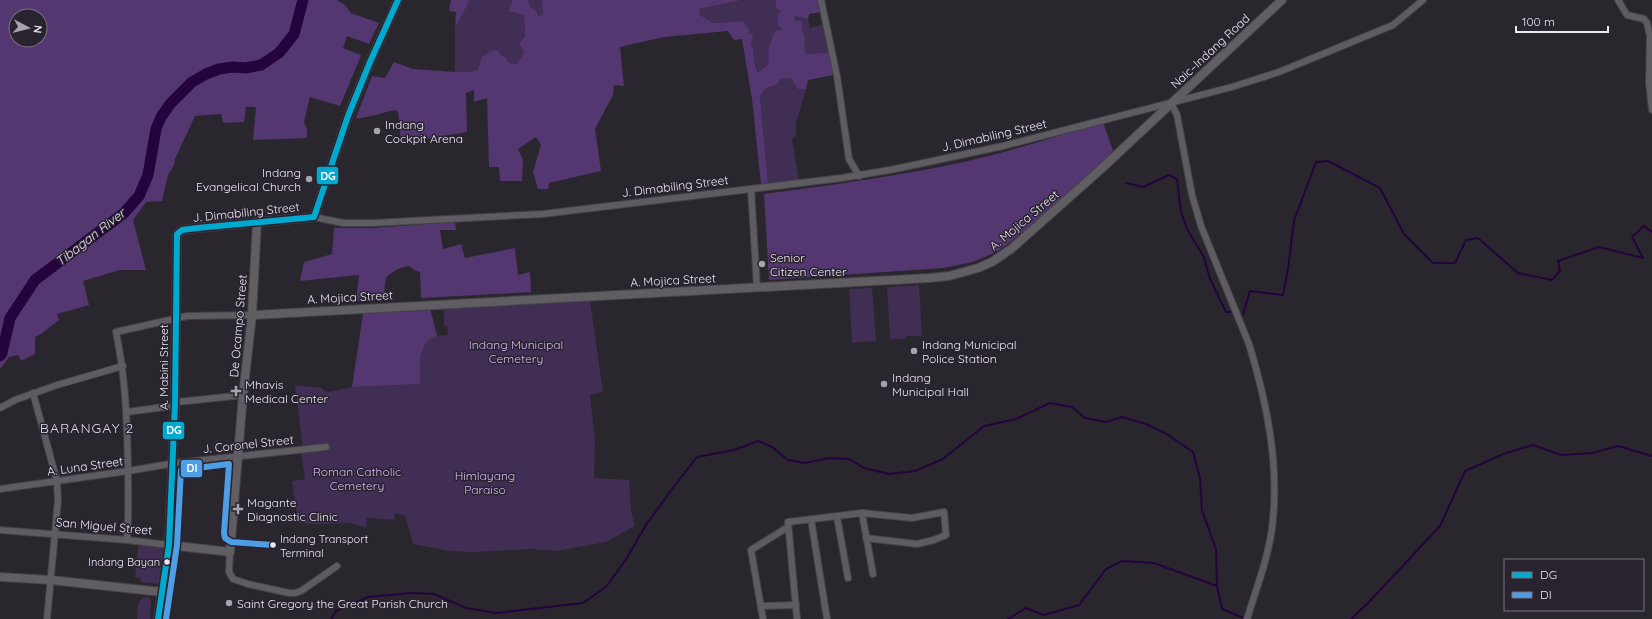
<svg xmlns="http://www.w3.org/2000/svg" width="1652" height="619" font-family="Quicksand,sans-serif">
	<style>
		.green { fill: #402e54 }
		.forest { fill: #543671; fill-rule: evenodd }
		.lines { fill: none; stroke-linecap: round; stroke-linejoin: round }
		.stream { stroke: #25033d; stroke-width: 2 }
		.river { stroke: #25033d; stroke-width: 11 }
		.minor-casing { stroke: #444248; stroke-width: 8 }
		.major-casing { stroke: #444248; stroke-width: 10 }
		.minor { stroke: #5e5c60; stroke-width: 6 }
		.major { stroke: #605d63; stroke-width: 8 }
		.bus-1-casing { stroke: #292330; stroke-width: 9 }
		.bus-2-casing { stroke: #292330; stroke-width: 9 }
		.bus-1 { stroke: #00a9ce; stroke-width: 6 }
		.bus-2 { stroke: #4d9ee5; stroke-width: 6 }
		.poi-dot { fill: #a8a4ac; stroke: #292330; stroke-width: 1.5 }
		.bus-dot { fill: #ece8f1; stroke: #292330; stroke-width: 1.5 }
		.labels { text-anchor: middle; dominant-baseline: central; stroke-width: 3; stroke-linejoin: round; paint-order: stroke }
		.bus-label { font-size: 11px; fill: #ece8f1; stroke: #292330; text-anchor: start }
		.street-label { font-size: 12px; fill: #ece8f1; stroke: #292330 }
		.poi-label { font-size: 12px; fill: #ece8f1; stroke: #292330; text-anchor: start }
		.park-label { font-size: 12px; fill: #d5baf5; stroke: #292330 }
		.water-label { font-size: 13px; font-style: italic; fill: #e6ddf1; stroke: #292330 }
		.quarter-label { font-size: 14px; letter-spacing: 1px; fill: #dfd8e9; stroke: #292330 }
		.line-badge { stroke: #292330; stroke-width: 1.5 }
		.badge-label { font-size: 11px; text-anchor: middle; font-weight: bold; fill: #fff }
	</style>
	<rect width="100%" height="100%" fill="#29262d"/>
	<!-- green -->
	<g class="green">
		<path d="M470 0H513L509 11 524 15 525 36 519 44 524 53 517 64 510 63 505 57H482L477 71 455 72V29Z"/>
		<path d="M528 0H542L544 8 543 14 539 16 535 10 530 7Z"/>
		<path d="M742 0H775L776 8 781 11 783 30 776 31C771 41 766 53 770 64L757 72 753 48 751 45 753 36 749 34 743 21 713 23 700 15 699 9Z"/>
		<path d="M794 16 808 19 810 28 824 24 830 53 811 55 806 53C802 39 807 31 794 19Z"/>
		<path d="M788 78H791L798 88 806 89 796 123V135L792 139 799 180 768 183 760 96 766 88 776 85 781 79Z"/>
		<path d="M919 285 922 336H906L905 339H890L887 287Z"/>
		<path d="M872 288 876 341 852 343 849 289Z"/>
		<path d="M590 300 603 392 590 395 595 440 594 478 629 480 631 511 635 526 606 542 557 551 531 549 472 552 450 551 413 544 405 515 394 514 395 520 367 518 366 528 351 523 318 524 298 523 292 481 305 479 301 453 327 450 325 444 303 447 295 385 322 388 324 391 328 392 352 387 419 384C420 372 418 345 429 338 434 335 443 336 448 335L447 326H444V308L505 303 506 307 511 305Z"/>
		<path d="M141 545 163 548 159 584 140 582 141 578H135L138 547Z"/>
		<path d="M144 597 149 598 151 601 150 619H137C138 611 136 600 144 597Z"/>
	</g>
	<!-- forest -->
	<g class="forest">
		<path d="M0 0H337L345 5 351 13 379 23 369 44 347 36 343 48 361 55 360 58 340 106 310 97 304 122 307 129V138L253 140 256 107H246L244 122 223 123 221 114 195 116 175 159 174 165 168 175 162 201 146 202 133 220 146 270H120L83 281 89 305 57 314 59 320 41 334 35 337V354L21 361 18 355 9 357 0 369ZM16 16H40V40H16Z"/>
		<path d="M451 0H470L455 29 456 12 449 11Z"/>
		<path d="M513 0H528L530 7 535 10 539 16 543 14 542 0H742L699 9 700 15 713 23 743 21 749 30V34L752 33 753 36 751 45 753 48 756 69 758 72 769 64C766 53 771 41 775 31L783 29 778 25V15L781 11 776 8 775 0H818L821 12 809 14 808 19 794 16V19L796 21 800 20 802 23C801 30 805 34 805 40 805 45 804 48 806 53 814 56 821 52 830 53L833 75 808 80 806 89H798L791 78 781 79 776 85 766 88 760 96 768 183 761 184 752 99 742 39 734 40 728 31 664 37 620 47 624 86 614 85 613 95 595 129 601 171 549 183 548 189H538L533 172 541 145 536 137 518 149 523 160 522 181H500L499 167H489L487 98 474 102V90L466 93 467 132 401 143 398 112 396 110C388 111 361 120 356 118L372 76 385 78 394 62 413 69 455 72 477 71 482 57 494 50 499 51 501 56 505 57 510 63 517 64 524 53 519 44 525 36 524 15 508 11Z"/>
		<path d="M1103 122 1113 151 1097 170 1022 233 998 251 973 262 943 268 769 280 764 194C839 184 915 174 989 156 1027 146 1065 134 1103 122Z"/>
		<path d="M455 222 456 230H440L443 249 461 244 465 258 515 248 518 275 530 272 531 292 421 298 420 272 414 270 409 266 398 269 387 276 385 283 384 300 356 301 359 275 300 281 304 262 332 254 334 228H373Z"/>
		<path d="M430 308 437 336C416 340 421 368 420 384L352 387 363 314Z"/>
	</g>
	<g class="lines">
		<!-- stream -->
		<g class="stream">
			<path d="M1126 183 1143 187 1169 175 1177 179 1181 212 1188 231 1204 257 1210 279 1226 312H1230"/>
			<path d="M1243 314 1250 291 1283 295 1288 269 1294 221 1316 162 1328 161 1380 188 1404 234 1433 263H1455L1466 240 1478 238 1518 273 1552 280 1560 271 1558 261 1599 247 1643 258 1632 237 1644 226 1652 232"/>
			<path d="M331 619 336 611 368 597 411 593 434 594 466 608 496 613 583 603 606 587 625 561 646 525 672 489 697 457 734 450 758 441 772 447 788 460 805 463 829 458 849 459 864 468 889 474 915 471 943 459 984 426 1016 419 1050 403 1072 407 1085 418 1106 422 1122 417 1146 424 1165 433 1193 452 1200 478 1202 511 1216 549 1217 586 1222 609 1246 619"/>
			<path d="M1008 619 1026 608 1044 615 1079 605 1106 569 1122 561 1154 563 1217 586"/>
			<path d="M1351 619 1368 603 1440 526 1465 471 1506 453 1533 445 1561 455 1592 453 1618 446 1652 456"/>
		</g>
		<!-- river -->
		<path class="river" d="M0 356 2 353 10 318 35 280 124 213 139 196 148 175 156 129 161 117 170 104 192 82 206 74 219 69 233 67 246 68 261 65 279 53 294 34 303 0"/>
		<!-- minor casing -->
		<g class="minor-casing">
			<g id="minor">
				<path d="M821 0 837 76 849 159 859 176"/>
				<path d="M1618 0 1627 15 1644 19 1647 23 1650 36 1649 83 1652 110"/>
				<path d="M1171 103 1177 115 1192 195 1201 226 1249 344C1267 403 1280 466 1272 528 1268 559 1256 589 1247 619"/>
				<path d="M751 189 757 288"/>
				<path d="M314 217 343 223H373L543 214 842 178 895 169 1003 146 1232 87 1279 72 1393 25 1423 0"/>
				<path d="M33 393 57 481 58 500 47 619"/>
				<path d="M0 408 15 400 57 385 123 366"/>
				<path d="M127 412 172 406 178 402 243 395"/>
				<path d="M0 489 128 471 175 463 326 447"/>
				<path d="M862 513 873 574"/>
				<path d="M837 517 848 578"/>
				<path d="M811 519 827 619"/>
				<path d="M0 530 127 540 169 545"/>
				<path d="M127 540C129 516 128 493 128 469 127 421 126 380 116 332L187 316 252 315"/>
				<path d="M230 552 229 572 233 579 248 584 289 593H295L301 591 337 566"/>
				<path d="M761 606 796 605"/>
				<path d="M763 619 751 550 788 527"/>
				<path d="M797 619 788 522 862 513 912 518 944 512 946 535 934 540 917 544 866 538"/>
			</g>
		</g>
		<!-- major casing -->
		<g class="major-casing">
			<g id="major">
				<path d="M252 315 929 278 949 276 978 268 992 262 1011 249 1100 170 1282 0"/>
				<path d="M169 545 230 552 243 395 252 315 257 222"/>
				<path d="M0 577 51 580 162 592"/>
				<path d="M158 619 169 545 175 404 177 234 182 230 197 228 314 217 348 116 370 62 398 0"/>
			</g>
		</g>
		<!-- minor -->
		<use href="#minor" class="minor"/>
		<!-- major -->
		<use href="#major" class="major"/>
		<!-- bus-1 casing -->
		<g class="bus-1-casing">
			<path id="bus-1" d="M158 619 169 545 175 404 177 234 182 230 197 228 314 217 348 116 370 62 398 0"/>
		</g>
		<!-- bus-2 casing -->
		<g class="bus-2-casing">
			<path id="bus-2" d="M166 619 177 545 181 470 229 464 224 533 225 538 231 542 273 545"/>
		</g>
		<!-- bus-1 -->
		<use href="#bus-1" class="bus-1"/>
		<!-- bus-2 -->
		<use href="#bus-2" class="bus-2"/>
	</g>
	<!-- markers -->
	<g class="poi-dot">
		<circle cx="377" cy="131" r="4"/>
		<circle cx="309" cy="179" r="4"/>
		<circle cx="762" cy="264" r="4"/>
		<circle cx="914" cy="351" r="4"/>
		<circle cx="884" cy="384" r="4"/>
		<path d="M234 385h4v4h4v4h-4v4h-4v-4h-4v-4h4z"/>
		<path d="M236 503h4v4h4v4h-4v4h-4v-4h-4v-4h4z"/>
		<circle cx="229" cy="603" r="4"/>
	</g>
	<g class="bus-dot">
		<circle cx="273" cy="545" r="3.5"/>
		<circle cx="167" cy="562" r="3.5"/>
	</g>
	<g class="labels">
		<!-- bus labels -->
		<g class="bus-label">
			<text x="280" y="539">Indang Transport<tspan x="280" dy="14">Terminal</tspan></text>
			<text x="160" y="562" text-anchor="end">Indang Bayan</text>
		</g>
		<!-- street labels -->
		<g class="street-label">
			<text transform="translate(1210 51) rotate(-43)">Naic–Indang Road</text>
			<text transform="translate(994 135) rotate(-13)">J. Dimabiling Street</text>
			<text transform="translate(675 186) rotate(-7)">J. Dimabiling Street</text>
			<text transform="translate(246 212) rotate(-6)">J. Dimabiling Street</text>
			<text transform="translate(1024 220) rotate(-40)">A. Mojica Street</text>
			<text transform="translate(673 280) rotate(-3)">A. Mojica Street</text>
			<text transform="translate(350 297) rotate(-3)">A. Mojica Street</text>
			<text transform="translate(238 326) rotate(-85)">De Ocampo Street</text>
			<text transform="translate(163 367) rotate(-90)">A. Mabini Street</text>
			<text transform="translate(248 444) rotate(-6)">J. Coronel Street</text>
			<text transform="translate(85 466) rotate(-8)">A. Luna Street</text>
			<text transform="translate(104 526) rotate(5)">San Miguel Street</text>
		</g>
		<!-- poi labels -->
		<g class="poi-label">
			<text x="385" y="124">Indang<tspan x="385" dy="14">Cockpit Arena</tspan></text>
			<text x="301" y="172" text-anchor="end">Indang<tspan x="301" dy="14">Evangelical Church</tspan></text>
			<text x="770" y="257">Senior<tspan x="770" dy="14">Citizen Center</tspan></text>
			<text x="922" y="344">Indang Municipal<tspan x="922" dy="14">Police Station</tspan></text>
			<text x="892" y="377">Indang<tspan x="892" dy="14">Municipal Hall</tspan></text>
			<text x="245" y="384">Mhavis<tspan x="245" dy="14">Medical Center</tspan></text>
			<text x="247" y="502">Magante<tspan x="247" dy="14">Diagnostic Clinic</tspan></text>
			<text x="237" y="603">Saint Gregory the Great Parish Church</text>
		</g>
		<!-- park labels -->
		<g class="park-label">
			<text x="516" y="344">Indang Municipal<tspan x="516" dy="14">Cemetery</tspan></text>
			<text x="357" y="471">Roman Catholic<tspan x="357" dy="14">Cemetery</tspan></text>
			<text x="485" y="475">Himlayang<tspan x="485" dy="14">Paraiso</tspan></text>
		</g>
		<!-- water labels -->
		<g class="water-label">
			<text transform="translate(90 237) rotate(-38)">Tibagan River</text>
		</g>
		<!-- quarter labels -->
		<g class="quarter-label">
			<text x="87" y="428">BARANGAY 2</text>
		</g>
	</g>
	<g class="line-badge">
		<rect x="316" y="166" width="23" height="19" rx="4" fill="#00a9ce"/>
		<rect x="162" y="421" width="23" height="19" rx="4" fill="#00a9ce"/>
		<rect x="180" y="459" width="23" height="19" rx="4" fill="#4d9ee5"/>
	</g>
	<g class="badge-label">
		<text x="328" y="180">DG</text>
		<text x="174" y="434">DG</text>
		<text x="192" y="472">DI</text>
	</g>
	<!-- legend -->
	<rect x="1504" y="559" width="140" height="52" fill="#292330" stroke="#77727d"/>
	<rect x="1512" y="572" width="20" height="6" fill="#00a9ce" stroke="#77727d"/>
	<text x="1540" y="579" font-size="12" fill="#ece8f1">DG</text>
	<rect x="1512" y="592" width="20" height="6" fill="#4d9ee5" stroke="#77727d"/>
	<text x="1540" y="599" font-size="12" fill="#ece8f1">DI</text>
	<!-- north arrow -->
	<g transform="translate(28 28) rotate(97)"><circle r="19" fill="#292330" stroke="#77727d"/>
	<path d="M0-3L7 15L0 10L-7 15Z" fill="#a8a4ac"/>
	<text y="-6" font-size="11" font-weight="bold" text-anchor="middle" fill="#ece8f1">N</text>
	</g>
	<!-- scale -->
	<path d="M1516 26v6h92v-6" fill="none" stroke="#ece8f1" stroke-width="2"/>
	<text x="1522" y="26" font-size="12" fill="#ece8f1" stroke="#292330" stroke-width="3" paint-order="stroke">100 m</text>
</svg>
